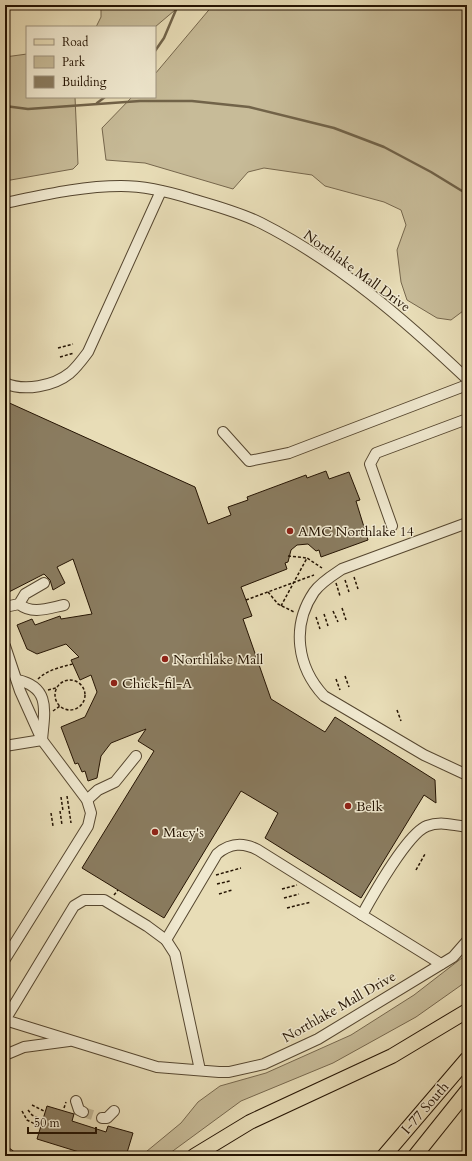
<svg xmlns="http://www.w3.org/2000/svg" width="472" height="1161" font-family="Cardo,serif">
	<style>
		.green { fill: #c7bb98; stroke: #76674d }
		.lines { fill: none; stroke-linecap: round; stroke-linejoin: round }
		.stream { stroke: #716349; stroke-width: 2.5 }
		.building { fill: #8a7c60; stroke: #241302 }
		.minor-tunnel { stroke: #c1b593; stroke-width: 10; stroke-dasharray: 10 5; stroke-linecap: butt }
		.minor-casing { stroke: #55462f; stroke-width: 12 }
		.major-casing { stroke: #241302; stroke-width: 14 }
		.highway-casing { stroke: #241302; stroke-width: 16 }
		.path { stroke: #241302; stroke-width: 1.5; stroke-dasharray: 3 2; stroke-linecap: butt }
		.minor { stroke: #f0e9d0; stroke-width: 10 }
		.major { stroke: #e8ddb7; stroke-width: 12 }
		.highway { stroke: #e8ddb7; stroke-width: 14 }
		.poi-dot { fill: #8f2418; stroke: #f0e9d0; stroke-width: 1.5 }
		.labels { text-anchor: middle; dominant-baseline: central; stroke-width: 3; stroke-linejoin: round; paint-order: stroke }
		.street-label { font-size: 14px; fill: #241302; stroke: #f0e9d0 }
		.poi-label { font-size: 14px; fill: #241302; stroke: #f0e9d0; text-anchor: start }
	</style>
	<rect width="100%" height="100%" fill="#e8ddb7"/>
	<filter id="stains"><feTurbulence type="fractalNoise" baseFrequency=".005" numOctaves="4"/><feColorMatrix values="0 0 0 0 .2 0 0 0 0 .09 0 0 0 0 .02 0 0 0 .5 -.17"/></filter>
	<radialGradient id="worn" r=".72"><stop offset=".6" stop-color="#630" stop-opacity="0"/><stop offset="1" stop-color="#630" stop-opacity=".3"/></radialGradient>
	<!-- green -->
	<g class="green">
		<path d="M101 5H181L155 27H96L101 17Z"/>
		<path d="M213 5H467V308L451 320 437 318 407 300 401 282 397 250 406 225 401 210 384 202 325 186 312 175 264 168 248 172 233 189 145 163 106 160 102 128 132 97H155V74Z"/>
		<path d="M27 54V97H75L78 164 73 169 5 181V57Z"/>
		<path d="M467 954V981L416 1017 333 1063 241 1101 166 1156H141L181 1123 198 1102 220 1086 266 1073 351 1035 414 995Z"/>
	</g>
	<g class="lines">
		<!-- stream -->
		<g class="stream">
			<path d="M155 51 164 38 178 5"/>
			<path d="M97 103 105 97"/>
			<path d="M5 106 28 109 140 101H192L249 107 334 128 384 147 431 172 467 194"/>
		</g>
	</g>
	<!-- building -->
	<g class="building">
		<path d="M5 401 195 487 208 524 231 515 228 507 248 500 247 497 306 475 307 478 326 471 329 479 349 472 360 500 356 501 368 540 321 557 319 550 316 551 308 544 297 545 291 550 288 562 285 563 287 569 241 587 252 616 243 619 271 699 325 732 335 717 435 780 436 803 424 795 361 898 265 838 278 813 241 791 164 918 82 868 154 751 138 741 146 729 111 743 101 756 97 778 88 781 85 771 82 772 78 763 75 764 61 727 85 717 97 692 91 675 80 680 71 660 79 657 66 644 37 654 27 649 17 625 32 619 35 625 60 616 61 619 92 614 73 559 57 567 65 583 53 590 50 580 44 574 5 594V507L7 506 5 501Z"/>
		<path d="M47 1106 74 1114 72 1121 106 1132 108 1126 133 1133 126 1156H92L37 1139Z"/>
	</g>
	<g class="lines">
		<!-- minor-tunnel -->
		<path class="minor-tunnel" d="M83 1112 102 1118"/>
		<!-- minor casing -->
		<g class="minor-casing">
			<g id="minor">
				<path d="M5 203C44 195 82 186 121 186 144 186 170 192 192 199 216 206 239 212 261 223 338 262 405 320 467 379"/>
				<path d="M5 383C24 392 54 386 70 373 77 367 82 360 88 352L161 191"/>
				<path d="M223 432 249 461 289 453 467 385"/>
				<path d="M467 523 342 569C333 575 321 582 314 592 291 626 297 667 324 696L424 755 467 775"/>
				<path d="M392 526 370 464 376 453 467 419"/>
				<path d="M19 604C32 615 49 608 64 605"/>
				<path d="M5 607 19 604 25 594 44 583"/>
				<path d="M5 646 20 691 42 740 87 800 91 813 88 826 5 959"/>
				<path d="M5 746 42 740C44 714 52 687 17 680"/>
				<path d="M87 800 98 790 115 782 136 756"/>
				<path d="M166 940 217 854C230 843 243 842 258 850L362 915"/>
				<path d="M441 964 362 915C373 895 408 833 427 826 440 821 454 825 467 827"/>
				<path d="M5 1055 24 1047 69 1041"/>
				<path d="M200 1070 175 954 166 940 147 926 104 900H84L74 906 5 1020 157 1067 219 1072H229L264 1064 318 1039 453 957 467 941"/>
				<path d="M76 1101 79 1110 83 1112"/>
				<path d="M102 1118H107L114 1111"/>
			</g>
		</g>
		<!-- major casing -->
		<g class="major-casing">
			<path id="major" d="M5 1153 9 1156"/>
		</g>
		<!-- highway casing -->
		<g class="highway-casing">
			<g id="highway">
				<path d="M194 1156 250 1122 392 1056 467 1011"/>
				<path d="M384 1156 467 1059"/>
				<path d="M415 1156 467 1091"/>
			</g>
		</g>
		<!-- path -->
		<g class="path">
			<path d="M58 348 73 344"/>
			<path d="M60 357 74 353"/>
			<path d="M288 556 307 558"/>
			<path d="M354 577 358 589"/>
			<path d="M345 580 349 592"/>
			<path d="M336 583 340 596"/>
			<path d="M268 592 278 604 294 612"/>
			<path d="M246 600 314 575"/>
			<path d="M281 606 307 558 322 568"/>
			<path d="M342 608 346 620"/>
			<path d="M333 611 338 622"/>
			<path d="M324 614 328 626"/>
			<path d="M316 617 320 629"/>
			<path d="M345 676 349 687"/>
			<path d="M38 679C47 670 61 667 73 664"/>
			<path d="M336 679 340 690"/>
			<circle cx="70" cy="695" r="15"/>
			<path d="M48 690 56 688"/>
			<path d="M397 710 401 721"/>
			<path d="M53 711 60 706"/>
			<path d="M67 796 71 823"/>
			<path d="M61 797 63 811"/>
			<path d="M60 811 62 825"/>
			<path d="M51 813 53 826"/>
			<path d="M416 870 425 854"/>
			<path d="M216 875 241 868"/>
			<path d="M217 884 230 881"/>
			<path d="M282 889 297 885"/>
			<path d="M219 894 232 890"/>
			<path d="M114 895 118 890"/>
			<path d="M284 898 299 894"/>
			<path d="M287 908 311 902"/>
			<path d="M32 1105 44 1111"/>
			<path d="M64 1108 66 1102"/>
			<path d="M28 1110 32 1115 40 1119"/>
			<path d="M22 1111 27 1120 37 1125"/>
		</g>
		<!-- minor -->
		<use href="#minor" class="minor"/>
		<!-- major -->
		<use href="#major" class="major"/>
		<!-- highway -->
		<use href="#highway" class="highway"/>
	</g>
	<!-- markers -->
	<g class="poi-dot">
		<circle cx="290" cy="531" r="4"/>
		<circle cx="165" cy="659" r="4"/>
		<circle cx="114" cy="683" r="4"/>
		<circle cx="348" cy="806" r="4"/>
		<circle cx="155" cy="832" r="4"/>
	</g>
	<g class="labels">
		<!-- street labels -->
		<g class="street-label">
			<text transform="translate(357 271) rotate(36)">Northlake Mall Drive</text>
			<text transform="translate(339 1007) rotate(-30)">Northlake Mall Drive</text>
			<text transform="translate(425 1108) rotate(-49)">I-77 South</text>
		</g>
		<!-- poi labels -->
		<g class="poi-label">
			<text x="298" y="531">AMC Northlake 14</text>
			<text x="173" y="659">Northlake Mall</text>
			<text x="122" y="683">Chick-fil-A</text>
			<text x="356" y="806">Belk</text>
			<text x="163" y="832">Macy's</text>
		</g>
	</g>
	<!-- margin -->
	<rect width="472" height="1161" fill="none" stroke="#e8ddb7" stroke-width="20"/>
	<rect x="6" y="6" width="460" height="1149" fill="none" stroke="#241302" stroke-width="2"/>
	<rect x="10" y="10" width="452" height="1141" fill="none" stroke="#241302"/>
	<!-- legend -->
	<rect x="26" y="26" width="130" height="72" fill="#f0e9d0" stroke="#9e937e"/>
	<rect x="34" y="39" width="20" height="6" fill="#e8ddb7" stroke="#9e937e"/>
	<text x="62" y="46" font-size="12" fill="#241302">Road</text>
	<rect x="34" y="56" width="20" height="12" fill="#c7bb98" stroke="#9e937e"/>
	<text x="62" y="66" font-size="12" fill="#241302">Park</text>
	<rect x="34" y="76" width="20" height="12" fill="#8a7c60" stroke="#9e937e"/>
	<text x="62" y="86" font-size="12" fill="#241302">Building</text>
	<!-- scale -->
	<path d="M28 1127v6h68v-6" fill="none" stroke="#241302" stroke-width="2"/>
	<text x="34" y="1127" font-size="12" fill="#241302" stroke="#f0e9d0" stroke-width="3" paint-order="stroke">50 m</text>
	<rect width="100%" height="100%" filter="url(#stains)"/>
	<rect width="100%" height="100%" fill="url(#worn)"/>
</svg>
